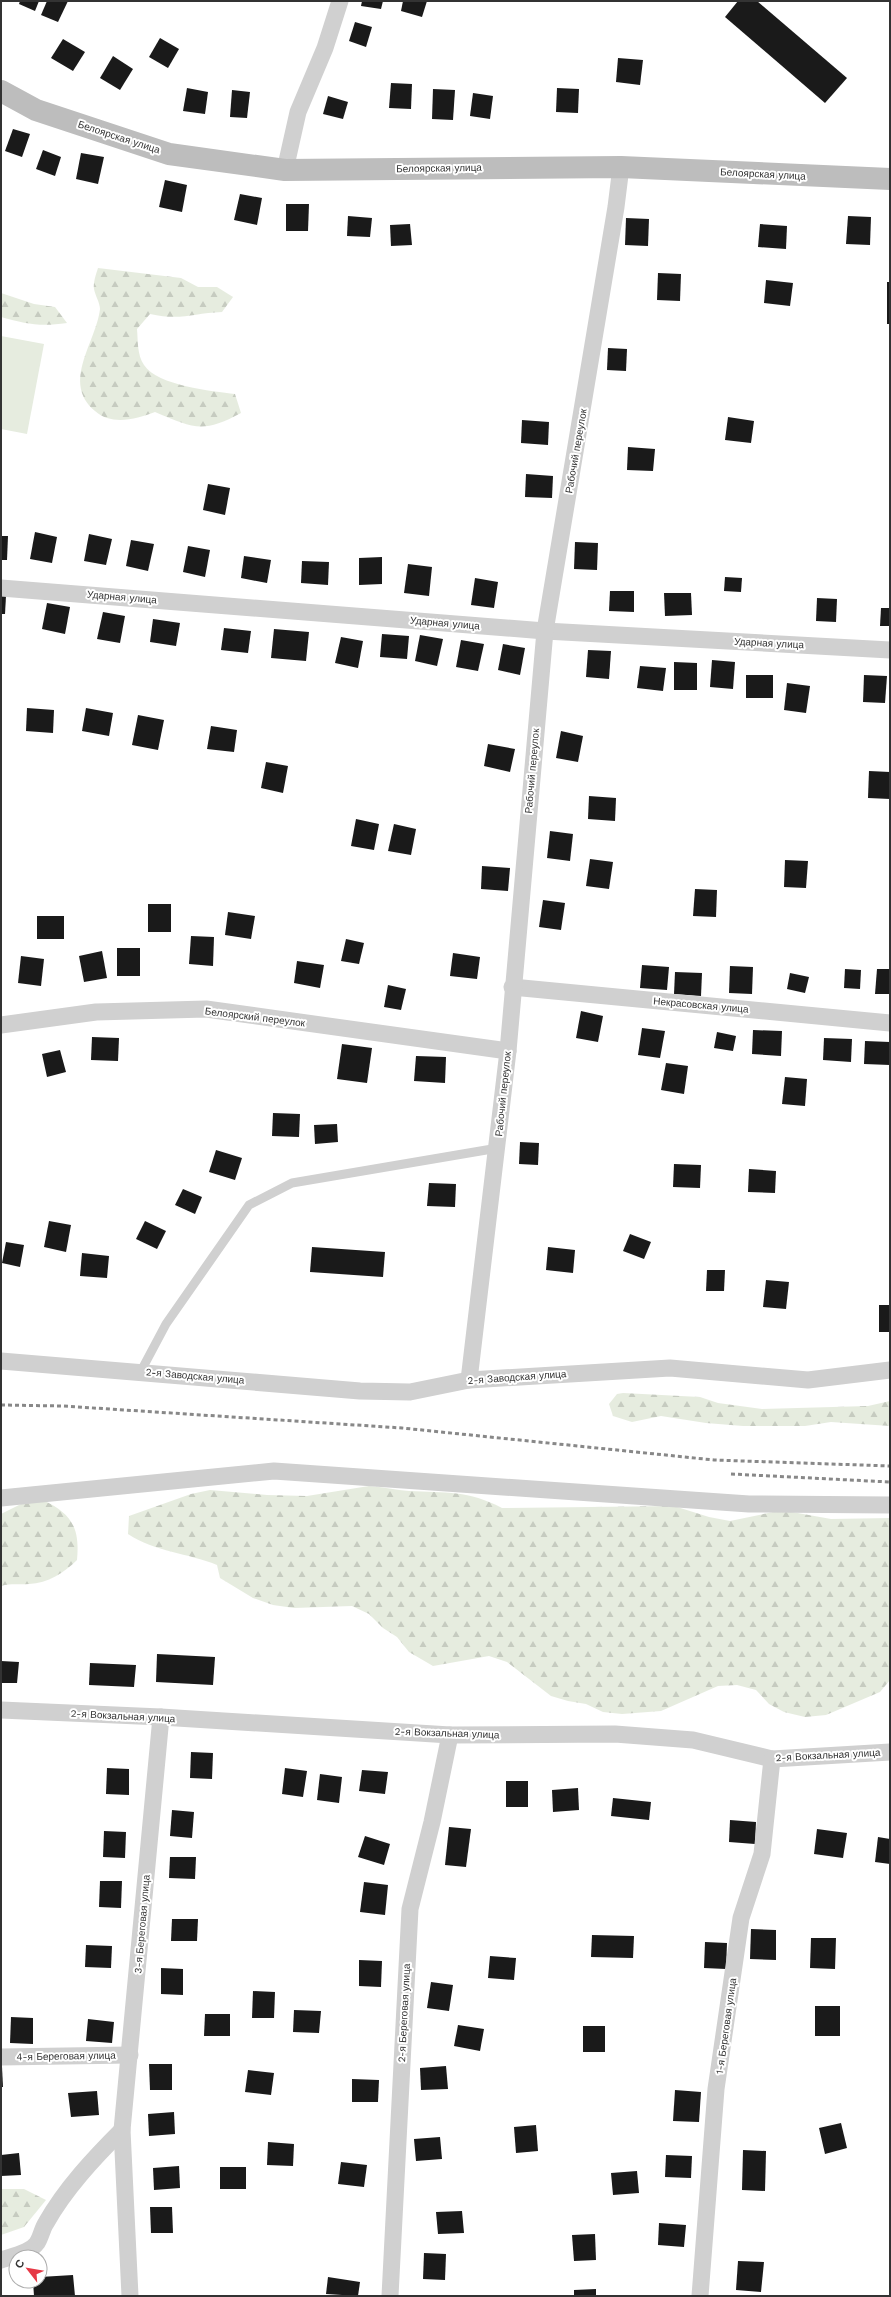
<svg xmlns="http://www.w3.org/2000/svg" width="891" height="2297" font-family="'Work Sans',sans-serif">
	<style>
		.green { fill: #e6ecdf }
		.forest { fill: url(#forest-firs) }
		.building { fill: #1a1a1a }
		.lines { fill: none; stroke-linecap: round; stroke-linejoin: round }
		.lane { stroke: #d0d0d0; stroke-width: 9 }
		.street { stroke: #d0d0d0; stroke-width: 17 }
		.secondary { stroke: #bdbdbd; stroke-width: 22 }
		.rail { stroke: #888; stroke-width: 3; stroke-dasharray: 4 3; stroke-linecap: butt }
		.labels { text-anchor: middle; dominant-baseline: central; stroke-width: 4; stroke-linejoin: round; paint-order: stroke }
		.street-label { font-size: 10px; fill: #333; stroke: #fff }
	</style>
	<defs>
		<pattern id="forest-firs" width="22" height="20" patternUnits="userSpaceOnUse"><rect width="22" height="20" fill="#e6ecdf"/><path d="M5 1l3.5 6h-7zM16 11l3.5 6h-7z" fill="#c6cbc0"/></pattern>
	</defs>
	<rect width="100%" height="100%" fill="#fff"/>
	<!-- green -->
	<path class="green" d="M1 336 44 344 27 434 1 429Z"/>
	<!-- forest -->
	<g class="forest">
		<path d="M98 268 181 278 198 287H217L233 297 222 312C193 313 181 321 150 314L137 329C138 340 137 355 144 365 158 386 212 391 235 394L241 413C202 434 194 428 155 412 136 419 112 426 95 411 61 382 96 343 100 309 100 303 95 295 94 289 93 283 96 274 98 268Z"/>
		<path d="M1 293 34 304 55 307 67 323C40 327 26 324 1 317Z"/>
		<path d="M623 1393 700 1397 718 1403 762 1409 868 1406 890 1401V1426L831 1422 805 1426H743L706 1423 661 1416 632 1422 613 1416 609 1404 617 1394Z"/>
		<path d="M369 1486C383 1487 396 1490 409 1491 446 1493 468 1490 502 1508L674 1506 709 1517 730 1521 773 1512H792L831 1519 890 1518V1680L880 1692 826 1715 805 1717 784 1712 769 1704 756 1690 737 1685 718 1686 661 1711 622 1714 603 1712 586 1704 568 1701 551 1696 507 1662 489 1656 433 1666 409 1652 397 1637 383 1628 369 1614 352 1606 294 1608 273 1605 253 1598 220 1578 217 1565C188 1553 155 1552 128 1534L129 1516 191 1494 210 1490 267 1495 307 1496Z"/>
		<path d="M43 1500C72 1514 80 1528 77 1560 64 1573 48 1583 29 1584 19 1585 12 1583 1 1586V1514L23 1503Z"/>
		<path d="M1 2189H24L46 2200 24 2227 1 2235Z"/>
	</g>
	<!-- building -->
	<g class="building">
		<path d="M20 1H39L35 11 19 4Z"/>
		<path d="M47 1H68L58 22 41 15Z"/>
		<path d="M362 1H383L381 9 361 6Z"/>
		<path d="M403 1H427L422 17 401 11Z"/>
		<path d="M738 1H757L847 78 825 103 725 17Z"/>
		<path d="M355 22 372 27 366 47 349 41Z"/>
		<path d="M160 38 179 49 168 68 149 57Z"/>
		<path d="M63 39 85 52 73 71 51 58Z"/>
		<path d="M113 56 133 69 120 90 100 78Z"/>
		<path d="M618 58 643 60 640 85 616 82Z"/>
		<path d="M391 83 412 84 411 109 389 108Z"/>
		<path d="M187 88 208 92 205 114 183 111Z"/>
		<path d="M557 88 579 89 578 113 556 112Z"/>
		<path d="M433 89 455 90 453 120 432 119Z"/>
		<path d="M232 90 250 92 247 118 230 117Z"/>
		<path d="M473 93 493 96 490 119 470 116Z"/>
		<path d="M328 96 348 102 343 119 323 114Z"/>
		<path d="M13 129 30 134 22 157 5 151Z"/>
		<path d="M43 150 61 157 55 176 36 169Z"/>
		<path d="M81 153 104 157 98 184 76 179Z"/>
		<path d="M165 180 187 185 182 212 159 207Z"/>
		<path d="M240 194 262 198 257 225 234 220Z"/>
		<path d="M286 204H309L308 231H286Z"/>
		<path d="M348 216 372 218 370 237 347 236Z"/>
		<path d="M848 216 871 217 870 245 846 244Z"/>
		<path d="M626 218 649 219 648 246 625 245Z"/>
		<path d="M410 224 412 245 391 246 390 225Z"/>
		<path d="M760 224 787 226 786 249 758 247Z"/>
		<path d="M658 273 681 274 680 301 657 300Z"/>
		<path d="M766 280 793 283 790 306 764 303Z"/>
		<rect x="887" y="282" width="3" height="42"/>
		<path d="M608 348 627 349 626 371 607 370Z"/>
		<path d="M728 417 754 421 751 443 725 440Z"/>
		<path d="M522 420 549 422 548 445 521 443Z"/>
		<path d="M628 447 655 449 653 471 627 470Z"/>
		<path d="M526 474 553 476 552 498 525 497Z"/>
		<path d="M208 484 230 488 225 515 203 510Z"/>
		<path d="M35 532 57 537 52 563 30 559Z"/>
		<path d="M89 534 112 539 106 565 84 561Z"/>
		<path d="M1 536H8L7 560H1Z"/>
		<path d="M131 540 154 544 148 571 126 566Z"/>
		<path d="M575 542 598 543 597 570 574 569Z"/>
		<path d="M188 546 210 550 205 577 183 572Z"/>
		<path d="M244 556 271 560 267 583 241 578Z"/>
		<path d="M382 557V584L359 585V558Z"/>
		<path d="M302 561 329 562 328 585 301 583Z"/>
		<path d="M408 564 432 567 429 596 404 593Z"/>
		<path d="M725 577 742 578 741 592 724 591Z"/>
		<path d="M475 578 498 582 494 608 471 605Z"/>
		<path d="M610 591H634V612L609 611Z"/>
		<path d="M664 593H691L692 615 665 616Z"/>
		<path d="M1 596H6L5 614H1Z"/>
		<path d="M817 598 837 599 836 622 816 621Z"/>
		<path d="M47 603 70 607 65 634 42 629Z"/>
		<path d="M881 608H890V626H880Z"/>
		<path d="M103 612 125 616 120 643 97 639Z"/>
		<path d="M153 619 180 623 176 646 150 642Z"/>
		<path d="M224 628 251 631 248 653 221 650Z"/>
		<path d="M274 629 309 632 306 661 271 658Z"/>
		<path d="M382 634 409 636 407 659 380 657Z"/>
		<path d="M420 635 443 639 437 666 415 661Z"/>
		<path d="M341 637 363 641 358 668 335 663Z"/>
		<path d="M461 640 484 644 478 671 456 667Z"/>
		<path d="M503 644 525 648 520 675 498 670Z"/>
		<path d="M588 650 611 651 609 679 586 677Z"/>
		<path d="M712 660 735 662 733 689 710 687Z"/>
		<path d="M674 662 697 663V690H674Z"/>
		<path d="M640 666 666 668 663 691 637 688Z"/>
		<rect x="746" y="675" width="27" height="23"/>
		<path d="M864 675 887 676 885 703 863 702Z"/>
		<path d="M787 683 810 686 806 713 784 710Z"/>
		<path d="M27 708 54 710 53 733 26 731Z"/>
		<path d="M86 708 113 713 109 736 82 731Z"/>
		<path d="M138 715 164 720 158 750 132 745Z"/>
		<path d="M211 726 237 730 234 752 207 749Z"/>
		<path d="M561 731 583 736 578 762 556 758Z"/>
		<path d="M488 744 515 749 510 772 484 766Z"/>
		<path d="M266 762 288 766 283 793 261 788Z"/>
		<path d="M869 771 890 772V799L868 798Z"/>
		<path d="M589 796 616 798 615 821 588 819Z"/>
		<path d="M356 819 379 824 374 850 351 846Z"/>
		<path d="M394 824 416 829 411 855 388 851Z"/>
		<path d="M550 831 573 834 570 861 547 858Z"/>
		<path d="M590 859 613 862 609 889 586 886Z"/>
		<path d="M785 860 808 861 806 888 784 887Z"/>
		<path d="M482 866 510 868 508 891 481 889Z"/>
		<path d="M695 889 717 890 716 917 693 916Z"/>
		<path d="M543 900 565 903 561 930 539 927Z"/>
		<rect x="148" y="904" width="23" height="28"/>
		<path d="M228 912 255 916 251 939 225 935Z"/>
		<rect x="37" y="916" width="27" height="23"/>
		<path d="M191 936 214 937 213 966 189 964Z"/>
		<path d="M346 939 364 943 359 964 341 961Z"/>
		<rect x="117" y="948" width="23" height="28"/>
		<path d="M102 951 107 978 84 982 79 956Z"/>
		<path d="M453 953 480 957 477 979 450 976Z"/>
		<path d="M21 956 44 959 41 986 18 983Z"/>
		<path d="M297 961 324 965 320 988 294 983Z"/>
		<path d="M642 965 669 967 667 990 640 988Z"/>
		<path d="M730 966 753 967 752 994 729 993Z"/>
		<path d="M845 969 861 970 860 989 844 988Z"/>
		<path d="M877 969H890V994H875Z"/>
		<path d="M675 972 702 973 701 996 674 994Z"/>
		<path d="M790 973 809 977 805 993 787 989Z"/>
		<path d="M388 985 406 989 401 1010 384 1007Z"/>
		<path d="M581 1011 603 1016 598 1042 576 1038Z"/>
		<path d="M642 1028 665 1031 660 1058 638 1055Z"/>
		<path d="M753 1030 782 1031 781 1056 752 1054Z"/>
		<path d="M717 1032 736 1036 733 1051 714 1048Z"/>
		<path d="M92 1037 119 1038 118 1061 91 1060Z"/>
		<path d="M824 1038 852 1039 851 1062 823 1060Z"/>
		<path d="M865 1041 890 1042V1065L864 1064Z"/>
		<path d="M342 1044 372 1048 367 1083 337 1079Z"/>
		<path d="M60 1050 66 1072 47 1077 42 1054Z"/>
		<path d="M416 1056 446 1057 445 1083 414 1081Z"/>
		<path d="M666 1063 688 1066 684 1094 661 1090Z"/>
		<path d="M785 1077 807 1079 805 1106 782 1104Z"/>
		<path d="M273 1113 300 1114 299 1137 272 1136Z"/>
		<path d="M337 1124 338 1142 315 1144 314 1125Z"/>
		<path d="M520 1142 539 1143 538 1165 519 1164Z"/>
		<path d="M216 1150 242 1158 235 1180 209 1172Z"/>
		<path d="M674 1164 701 1165 700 1188 673 1187Z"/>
		<path d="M749 1169 776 1171 775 1193 748 1192Z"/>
		<path d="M429 1183 456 1184 455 1207 427 1206Z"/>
		<path d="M183 1189 202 1197 195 1214 175 1205Z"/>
		<path d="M49 1221 71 1225 66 1252 44 1247Z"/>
		<path d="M145 1221 166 1231 157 1249 136 1239Z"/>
		<path d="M630 1234 651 1242 644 1259 623 1251Z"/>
		<path d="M6 1242 24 1245 20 1267 2 1263Z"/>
		<path d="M312 1247 385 1252 383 1277 310 1272Z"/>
		<path d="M548 1247 575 1250 573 1273 546 1270Z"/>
		<path d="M82 1253 109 1256 107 1278 80 1276Z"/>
		<path d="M707 1270H725L724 1291H706Z"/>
		<path d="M766 1280 789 1282 786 1309 763 1307Z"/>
		<rect x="879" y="1305" width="11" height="27"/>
		<path d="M157 1654 215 1657 213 1685 156 1682Z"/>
		<path d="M1 1661 19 1662 17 1683H1Z"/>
		<path d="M90 1663 136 1665 134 1687 89 1685Z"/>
		<path d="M191 1752 213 1753 212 1779 190 1778Z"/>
		<path d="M107 1768 129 1769V1795L106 1794Z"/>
		<path d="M285 1768 307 1771 303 1797 282 1794Z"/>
		<path d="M362 1770 388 1772 385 1794 359 1791Z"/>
		<path d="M320 1774 342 1777 339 1803 317 1800Z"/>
		<rect x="506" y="1781" width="22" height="26"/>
		<path d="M578 1788 579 1810 553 1812 552 1790Z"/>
		<path d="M613 1798 651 1802 649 1820 611 1816Z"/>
		<path d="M172 1810 194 1812 192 1838 170 1836Z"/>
		<path d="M730 1820 756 1822 755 1844 729 1842Z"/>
		<path d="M449 1827 471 1829 466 1867 445 1865Z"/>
		<path d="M817 1829 847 1833 843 1858 814 1854Z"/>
		<path d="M104 1831 126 1832 125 1858 103 1857Z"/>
		<path d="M365 1836 390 1844 384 1865 358 1857Z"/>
		<path d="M878 1837 890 1839V1864L875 1862Z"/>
		<path d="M170 1857H196L195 1879 169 1878Z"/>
		<path d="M100 1881H122L121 1908 99 1907Z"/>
		<path d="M364 1882 388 1885 385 1915 360 1912Z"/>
		<path d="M172 1919H198L197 1941H171Z"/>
		<path d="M751 1929 776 1930V1960L750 1959Z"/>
		<path d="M592 1935 634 1936 633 1958 591 1957Z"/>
		<path d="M811 1938H836L835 1969 810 1968Z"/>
		<path d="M705 1942 727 1943 726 1969 704 1968Z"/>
		<path d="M86 1945 112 1946 111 1968 85 1967Z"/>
		<path d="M490 1956 516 1958 514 1980 488 1978Z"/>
		<path d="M359 1960 382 1961 381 1987 359 1986Z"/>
		<path d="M161 1968 183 1969V1995L161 1994Z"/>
		<path d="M431 1982 453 1985 449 2011 427 2008Z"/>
		<path d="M253 1991 275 1992 274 2018H252Z"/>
		<rect x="815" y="2006" width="25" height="30"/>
		<path d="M294 2010 321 2011 319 2033 293 2032Z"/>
		<path d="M205 2014H230V2036H204Z"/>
		<path d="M11 2017 33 2018V2044L10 2043Z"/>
		<path d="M88 2019 114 2022 112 2043 86 2041Z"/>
		<path d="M458 2025 484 2029 480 2051 454 2046Z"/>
		<rect x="583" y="2026" width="22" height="26"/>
		<path d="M149 2064H172V2090H150Z"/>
		<path d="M446 2066 448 2089 421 2090 420 2068Z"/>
		<path d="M1 2067H2L3 2087H1Z"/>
		<path d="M248 2070 274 2073 271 2095 245 2092Z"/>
		<path d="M352 2079 379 2080 378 2102H352Z"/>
		<path d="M675 2090 701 2092 699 2122 673 2121Z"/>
		<path d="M97 2091 99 2115 71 2117 68 2093Z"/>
		<path d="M174 2112 175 2134 149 2136 148 2114Z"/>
		<path d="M841 2123 847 2148 825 2154 819 2128Z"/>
		<path d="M536 2125 538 2151 516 2153 514 2127Z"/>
		<path d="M440 2137 442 2159 416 2161 414 2139Z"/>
		<path d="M268 2142 294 2144 293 2166 267 2165Z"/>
		<path d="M743 2150 766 2151 765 2191 742 2190Z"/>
		<path d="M19 2153 21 2175 1 2176V2155Z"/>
		<path d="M666 2155 692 2156 691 2178 665 2177Z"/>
		<path d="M341 2162 367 2165 364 2187 338 2184Z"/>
		<path d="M179 2166 180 2188 154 2190 153 2168Z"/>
		<rect x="220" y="2167" width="26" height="22"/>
		<path d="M637 2171 639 2193 613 2195 611 2173Z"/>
		<path d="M150 2207H172L173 2233H151Z"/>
		<path d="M462 2211 464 2233 438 2234 436 2212Z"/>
		<path d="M659 2223 686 2225 684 2247 658 2245Z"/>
		<path d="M595 2234 596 2260 574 2261 572 2235Z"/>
		<path d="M424 2253 446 2254 445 2280 423 2279Z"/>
		<path d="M738 2261 764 2262 761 2292 736 2290Z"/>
		<path d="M73 2275 75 2296H34L33 2281H40V2277Z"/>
		<path d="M328 2277 360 2282 358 2296 326 2294Z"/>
		<path d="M596 2289V2296H574V2290Z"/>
	</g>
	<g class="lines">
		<!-- lane -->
		<path class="lane" d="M141 1371 166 1324 249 1205 292 1183 498 1148"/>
		<!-- street -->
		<g class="street">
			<path d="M285 170 298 112 325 48 340 1"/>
			<path d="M1 588 545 631 890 650"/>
			<path d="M512 987 890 1023"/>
			<path d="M1 1025 96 1012 206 1009 508 1051"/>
			<path d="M1 1361 360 1391 410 1392 469 1380 670 1368 808 1380 890 1370"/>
			<path d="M469 1380 508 1051 545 631 616 207 621 167"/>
			<path d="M1 1498 274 1471 749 1504 890 1505"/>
			<path d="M1 1710 161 1717 450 1735 615 1734 693 1740 772 1759 890 1752"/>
			<path d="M1 2057 130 2055"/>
			<path d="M1 2260C12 2256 30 2253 37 2243 41 2237 42 2229 46 2223 65 2189 94 2158 122 2130"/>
			<path d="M130 2296 122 2130 161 1717"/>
			<path d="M390 2296 410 1909 432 1822 450 1735"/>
			<path d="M700 2296 716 2089 741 1918 762 1854 772 1759"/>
		</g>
		<!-- secondary -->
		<path class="secondary" d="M1 91 36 110 169 154 285 170 621 167 890 179"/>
		<!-- rail -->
		<g class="rail">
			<path d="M1 1405 63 1406 402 1428 714 1460 890 1466"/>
			<path d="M731 1474 890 1482"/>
		</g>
	</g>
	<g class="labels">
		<!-- street labels -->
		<g class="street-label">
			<text transform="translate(119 137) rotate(18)">Белоярская улица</text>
			<text transform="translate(439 168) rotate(-1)">Белоярская улица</text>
			<text transform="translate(763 174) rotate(3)">Белоярская улица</text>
			<text transform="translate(576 451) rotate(-80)">Рабочий переулок</text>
			<text transform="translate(122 597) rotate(5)">Ударная улица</text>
			<text transform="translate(445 623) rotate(5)">Ударная улица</text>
			<text transform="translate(769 643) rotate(3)">Ударная улица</text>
			<text transform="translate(532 771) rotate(-85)">Рабочий переулок</text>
			<text transform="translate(701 1005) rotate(5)">Некрасовская улица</text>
			<text transform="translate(255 1017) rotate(7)">Белоярский переулок</text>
			<text transform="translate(503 1094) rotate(-84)">Рабочий переулок</text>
			<text transform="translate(195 1376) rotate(5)">2-я Заводская улица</text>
			<text transform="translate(517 1377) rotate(-4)">2-я Заводская улица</text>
			<text transform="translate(123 1716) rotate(3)">2-я Вокзальная улица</text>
			<text transform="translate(447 1733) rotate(2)">2-я Вокзальная улица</text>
			<text transform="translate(828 1755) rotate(-3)">2-я Вокзальная улица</text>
			<text transform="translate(142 1924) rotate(-85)">3-я Береговая улица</text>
			<text transform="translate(404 2013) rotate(-87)">2-я Береговая улица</text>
			<text transform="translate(726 2026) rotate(-82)">1-я Береговая улица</text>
			<text transform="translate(66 2056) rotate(-1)">4-я Береговая улица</text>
		</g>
	</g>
	<!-- border -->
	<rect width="891" height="2297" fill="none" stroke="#333333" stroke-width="4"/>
	<!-- north arrow -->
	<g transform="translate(28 2269) rotate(301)"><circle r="19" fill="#ffffff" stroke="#adadad"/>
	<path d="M0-3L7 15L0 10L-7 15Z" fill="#e63946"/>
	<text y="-6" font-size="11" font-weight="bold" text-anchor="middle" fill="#333333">С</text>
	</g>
</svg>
